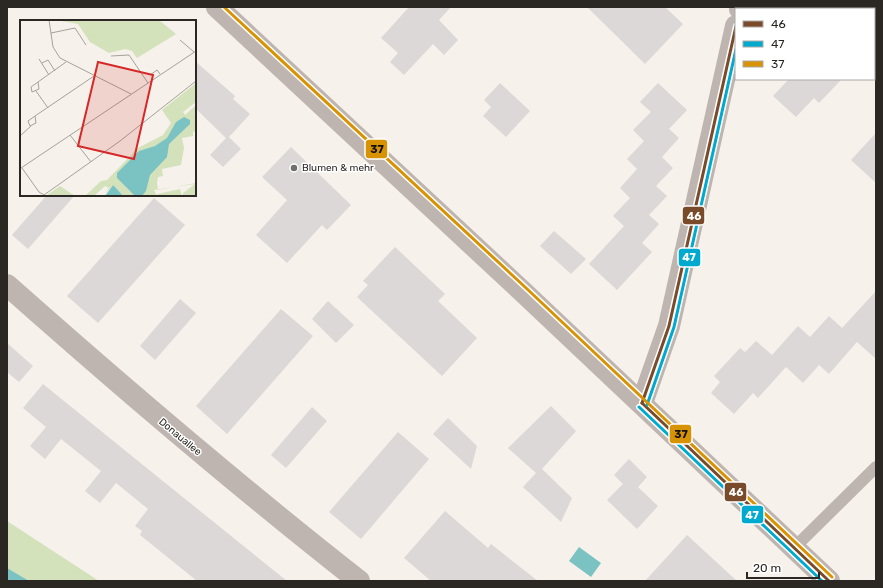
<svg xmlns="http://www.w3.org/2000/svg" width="883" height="588" font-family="Rubik,sans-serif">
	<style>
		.green { fill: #d4e2bc }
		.water { fill: #7bc3c2 }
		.building { fill: #dbd8d7 }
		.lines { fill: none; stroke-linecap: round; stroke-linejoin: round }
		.lane { stroke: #bfb5b0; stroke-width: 12 }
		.street { stroke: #bfb5b0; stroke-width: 22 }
		.bus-1-casing { stroke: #fff; stroke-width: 6 }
		.bus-2-casing { stroke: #fff; stroke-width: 6 }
		.bus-3-casing { stroke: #fff; stroke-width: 6 }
		.bus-1 { stroke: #7a4b2a; stroke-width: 3 }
		.bus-2 { stroke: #00a9ce; stroke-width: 3 }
		.bus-3 { stroke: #d89305; stroke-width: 3 }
		.poi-dot { fill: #726e6a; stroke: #fff; stroke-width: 1.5 }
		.labels { text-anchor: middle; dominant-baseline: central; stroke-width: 3; stroke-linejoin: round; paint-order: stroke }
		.poi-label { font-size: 10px; fill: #2b2824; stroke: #fff; text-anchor: start }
		.street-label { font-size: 10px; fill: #2b2824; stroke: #fff }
		.inset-road { fill: none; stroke: #a5a19b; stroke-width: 1 }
		.view { fill: #d62828; fill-opacity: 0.15; stroke: #d62828; stroke-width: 2 }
		.inset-edge { fill: none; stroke: #2b2824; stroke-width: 2 }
		.line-badge { stroke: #fff; stroke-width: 1.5 }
		.badge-label { font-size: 11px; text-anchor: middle; font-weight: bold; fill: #fff }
		.pale-badge-label { font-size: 11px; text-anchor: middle; font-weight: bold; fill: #111 }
	</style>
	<rect width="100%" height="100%" fill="#f6f1eb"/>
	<!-- green -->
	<path class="green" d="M7 521 99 581H7Z"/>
	<!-- water -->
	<g class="water">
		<path d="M579 547 601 563 591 577 569 561Z"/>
		<path d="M7 568 29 581H7Z"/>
	</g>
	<!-- building -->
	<g class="building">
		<path d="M409 7H451L439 20 458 40 444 55 433 44 404 75 390 62 398 53 381 38Z"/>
		<path d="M587 7H665L683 24 645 64Z"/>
		<path d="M195 61 235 96 233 99 250 114 229 137 241 149 223 167 210 155 226 138 195 108Z"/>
		<path d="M789 79H842L819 103 814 98 796 117 773 96Z"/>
		<path d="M500 83 530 111 506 137 483 116 491 107 484 100Z"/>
		<path d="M658 83 687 110 669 129 679 138 662 157 673 168 656 186 667 196 649 215 659 224 642 243 652 252 617 290 589 264 624 226 613 216 630 198 620 188 637 169 627 159 644 141 633 130 651 112 640 102Z"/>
		<path d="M876 133V183L851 160Z"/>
		<path d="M291 147 351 205 327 230 322 225 287 263 256 235 287 200 262 177Z"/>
		<path d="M47 195H75L28 249 12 235Z"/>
		<path d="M154 198 185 225 98 323 67 296Z"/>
		<path d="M554 231 586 259 571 274 540 246Z"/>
		<path d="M395 247 445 294 438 301 477 338 442 376 357 297 368 285 363 281Z"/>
		<path d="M876 291V359L857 342 829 374 819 365 803 383 786 367 758 398 753 393 734 414 711 393 720 382 714 376 740 348 745 352 756 341 772 355 798 326 810 337 829 316 842 328Z"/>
		<path d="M180 299 196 313 155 360 140 346Z"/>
		<path d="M328 301 354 325 336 343 312 319Z"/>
		<path d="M281 309 313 336 227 434 196 406Z"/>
		<path d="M7 343 33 366 19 382 7 372Z"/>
		<path d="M43 384 143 465 287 581H197L140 535 142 531 135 526 148 509 116 483 100 503 85 491 101 471 61 439 45 459 30 446 46 427 23 408Z"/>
		<path d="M551 406 576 431 542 469 572 498 561 522 523 487 536 473 508 448Z"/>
		<path d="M312 407 327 421 286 468 271 455Z"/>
		<path d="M448 418 477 446 471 469 433 434Z"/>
		<path d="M398 432 429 459 361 539 329 512Z"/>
		<path d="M629 459 647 477 638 487 658 506 637 529 607 500 623 484 614 475Z"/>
		<path d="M445 511 488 548 491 544 538 581H431L404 558Z"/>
		<path d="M687 535 737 581H645Z"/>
	</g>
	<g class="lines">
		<!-- lane -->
		<path class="lane" d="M794 548 876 467"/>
		<!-- street -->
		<g class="street">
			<path d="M217 7 522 291 829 581"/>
			<path d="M740 9V7"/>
			<path d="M7 285C122 387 238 486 359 581"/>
			<path d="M642 403 669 326 736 26"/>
		</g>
		<!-- bus-1 casing -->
		<g class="bus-1-casing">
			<g id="bus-1">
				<path d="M642 403 669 326 736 26"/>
				<path d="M642 403 829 581"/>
			</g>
		</g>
		<!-- bus-2 casing -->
		<g class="bus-2-casing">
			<g id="bus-2">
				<path d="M647 405 674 327 736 49"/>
				<path d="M639 407 822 581"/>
			</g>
		</g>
		<!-- bus-3 casing -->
		<g class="bus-3-casing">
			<path id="bus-3" d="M224 7 525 287 832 577"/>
		</g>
		<!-- bus-1 -->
		<use href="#bus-1" class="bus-1"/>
		<!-- bus-2 -->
		<use href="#bus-2" class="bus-2"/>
		<!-- bus-3 -->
		<use href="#bus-3" class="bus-3"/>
	</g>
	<!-- markers -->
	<circle class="poi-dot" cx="294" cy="168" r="4"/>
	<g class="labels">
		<!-- poi labels -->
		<g class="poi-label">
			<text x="302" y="168">Blumen &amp; mehr</text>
		</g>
		<!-- street labels -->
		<g class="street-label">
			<text transform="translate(180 437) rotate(40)">Donauallee</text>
		</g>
	</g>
	<!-- overview -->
	<g transform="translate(20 20)">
		<rect width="176" height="176" fill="#f6f1eb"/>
		<path d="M36 0H139L156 14 117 38 112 31 105 29 89 33 70 22 58 4ZM176 63V82L163 92 165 95 176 85V111L173 112V116L162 118 164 128 161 145 142 149 143 156 138 157 137 163 138 170 176 163V176H163V173L175 164 134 170 137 176H103L93 165 83 176 89 168 85 166 74 176H65L81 161 87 160 118 128 143 115 151 103 142 90ZM40 166 55 176H26ZM160 169 162 176H138L137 174Z" fill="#d4e2bc"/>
		<path d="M164 97 170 100V104L149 124 147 137 130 155 126 171 122 176 114 175 97 158V153L119 131 135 126 147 118 156 102ZM93 165 96 168 103 176H85Z" fill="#7bc3c2"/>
		<path class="inset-road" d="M29 0 33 27 40 38 111 74M31 13 55 8 66 25M160 20 174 32M91 36 109 35 128 63M19 39 29 55M22 43 28 40 35 51M130 55 137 50 140 54M18 62 11 67 12 72 19 69 18 62 46 42M16 71 28 88M15 96 8 101 10 106 16 103 15 96 74 56M50 115 71 142M0 116 11 106M1 148 176 31M2 148 19 172 24 175 100 121 176 61"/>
		<path class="view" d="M78 42 133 55 114 139 58 126Z"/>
		<rect width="176" height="176" class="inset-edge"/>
	</g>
	<g class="line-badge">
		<rect x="365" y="139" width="23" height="20" rx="4" fill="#d89305"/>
		<rect x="682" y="206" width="23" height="19" rx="4" fill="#7a4b2a"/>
		<rect x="678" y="248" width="23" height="19" rx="4" fill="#00a9ce"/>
		<rect x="669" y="424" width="23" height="20" rx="4" fill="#d89305"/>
		<rect x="724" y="482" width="23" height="20" rx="4" fill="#7a4b2a"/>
		<rect x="741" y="505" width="23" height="19" rx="4" fill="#00a9ce"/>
	</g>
	<g class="badge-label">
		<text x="694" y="220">46</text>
		<text x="689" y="261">47</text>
		<text x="736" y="496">46</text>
		<text x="752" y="519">47</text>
	</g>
	<g class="pale-badge-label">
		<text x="377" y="153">37</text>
		<text x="681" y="438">37</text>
	</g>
	<!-- border -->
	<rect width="883" height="588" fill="none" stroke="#2b2824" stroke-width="16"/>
	<!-- legend -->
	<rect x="735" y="8" width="140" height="72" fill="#ffffff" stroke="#aaa9a7"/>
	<rect x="743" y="21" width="20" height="6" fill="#7a4b2a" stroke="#aaa9a7"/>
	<text x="771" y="28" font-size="12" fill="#2b2824">46</text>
	<rect x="743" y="41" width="20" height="6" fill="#00a9ce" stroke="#aaa9a7"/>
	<text x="771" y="48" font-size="12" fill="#2b2824">47</text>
	<rect x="743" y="61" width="20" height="6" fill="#d89305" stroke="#aaa9a7"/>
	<text x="771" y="68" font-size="12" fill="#2b2824">37</text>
	<!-- scale -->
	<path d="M747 572v6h72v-6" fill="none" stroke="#2b2824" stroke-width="2"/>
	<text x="753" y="572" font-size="12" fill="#2b2824" stroke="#ffffff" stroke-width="3" paint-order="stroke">20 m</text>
</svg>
